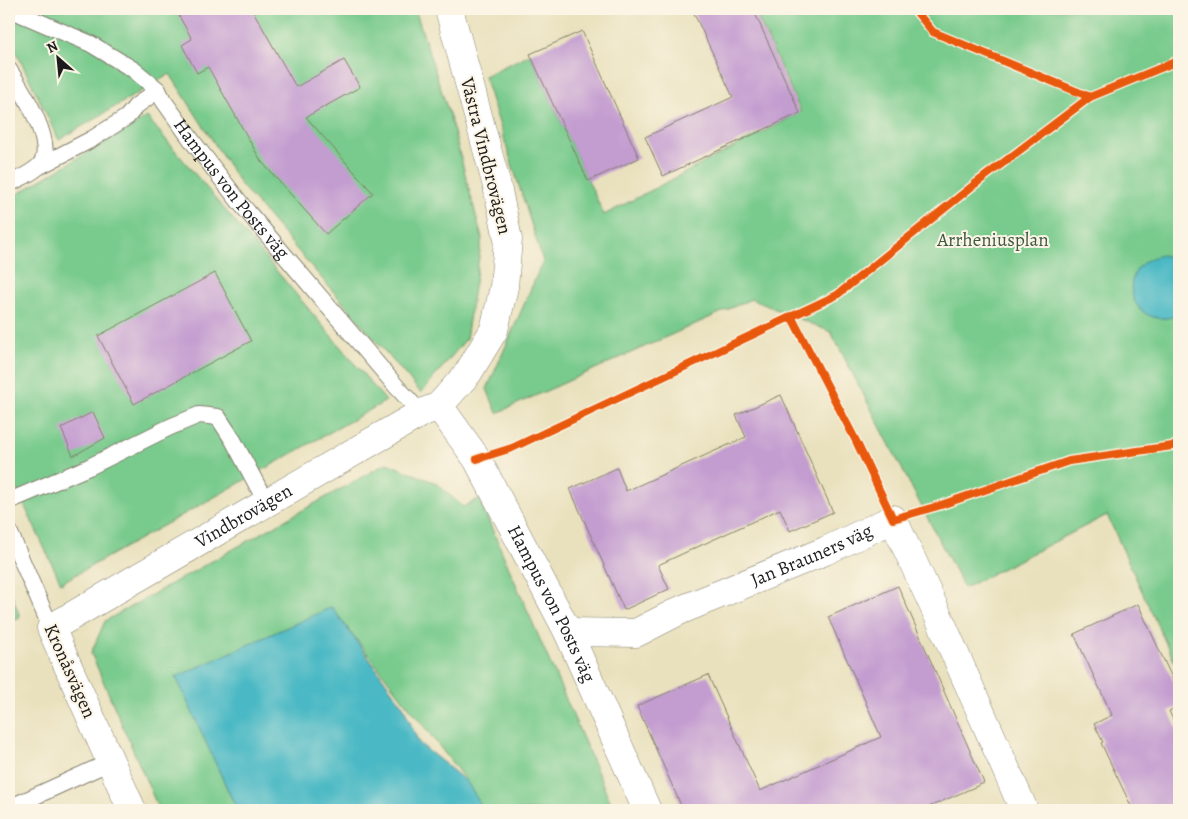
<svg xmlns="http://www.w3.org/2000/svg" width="1188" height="819" font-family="Alegreya,serif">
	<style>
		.green { fill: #79cb8d; stroke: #4a7454 }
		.water { fill: #4bb9c5; stroke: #346a70 }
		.building { fill: #c39cd0 }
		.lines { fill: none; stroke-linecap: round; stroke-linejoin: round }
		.lane-casing { stroke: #827e6c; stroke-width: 18 }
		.street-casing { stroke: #827e6c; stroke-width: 29 }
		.lane { stroke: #fff; stroke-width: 16 }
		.street { stroke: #fff; stroke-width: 28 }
		.cycleway-casing { stroke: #fcf5e5; stroke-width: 11 }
		.cycleway { stroke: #e8590c; stroke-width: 8 }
		.labels { text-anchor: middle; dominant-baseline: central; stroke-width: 4; stroke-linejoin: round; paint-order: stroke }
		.street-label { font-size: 19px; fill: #1c1c1c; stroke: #fcf5e5 }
		.park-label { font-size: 19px; fill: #3d5944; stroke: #fcf5e5 }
	</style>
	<rect width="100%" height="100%" fill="#fcf5e5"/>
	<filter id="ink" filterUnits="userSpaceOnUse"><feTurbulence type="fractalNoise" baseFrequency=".02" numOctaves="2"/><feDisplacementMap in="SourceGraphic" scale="10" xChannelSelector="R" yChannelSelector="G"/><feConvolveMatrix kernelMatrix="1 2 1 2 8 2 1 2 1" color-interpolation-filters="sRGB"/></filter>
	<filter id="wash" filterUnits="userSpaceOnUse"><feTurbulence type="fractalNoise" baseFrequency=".0096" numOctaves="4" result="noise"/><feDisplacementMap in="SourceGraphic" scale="20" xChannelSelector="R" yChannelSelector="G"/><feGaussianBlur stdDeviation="1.12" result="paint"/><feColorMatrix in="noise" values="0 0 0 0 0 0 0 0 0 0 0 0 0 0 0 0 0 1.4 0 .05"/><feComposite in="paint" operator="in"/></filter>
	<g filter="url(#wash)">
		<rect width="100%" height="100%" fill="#e9e1bd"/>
		<!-- green -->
		<g class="green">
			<path d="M9 9H415L450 117 482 238 466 339 421 393 241 185 170 74 59 140 9 37Z"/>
			<path d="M754 9H1179V672L1107 515 964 588 831 332 751 299 497 413 487 389 543 261 484 76 530 54 604 215 801 112Z"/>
			<path d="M147 117 386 401 61 583 9 473V199Z"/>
			<path d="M387 463 436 483 463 507 479 499 614 810H480L467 782 332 608 177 677 237 810H159L91 653 105 621Z"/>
			<path d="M9 587 20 617 9 622Z"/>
		</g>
		<!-- water -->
		<g class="water">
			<path d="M1162 255 1179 259V315C1130 334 1110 265 1162 255Z"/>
			<path d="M332 607 403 706 419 743 467 782 484 810H237L176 677Z"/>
		</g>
		<g id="blocks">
			<!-- building -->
			<g class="building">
				<path d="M175 9H252L296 87 344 60 360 87 306 117 373 193 326 234 261 161 208 67 197 73 182 45 192 39Z"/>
				<path d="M692 9H753L800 113 663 176 645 137 733 97Z"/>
				<path d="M582 31 639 158 588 181 530 54Z"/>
				<path d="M215 273 251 341 134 404 98 336Z"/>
				<path d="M781 395 833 512 790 531 780 509 658 565 669 589 624 610 570 489 617 468 626 491 746 437 736 415Z"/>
				<path d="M93 412 105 438 73 456 61 428Z"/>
				<path d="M898 586 984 783 922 810H683L637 706 708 675 760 791 881 737 828 617Z"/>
				<path d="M1138 604 1179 693V706L1169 711 1179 733V810H1133L1101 743 1103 742 1094 724 1112 715 1074 634Z"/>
			</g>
		</g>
	</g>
	<g filter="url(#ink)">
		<use href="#blocks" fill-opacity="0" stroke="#827e6c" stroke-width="1"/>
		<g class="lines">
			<!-- lane casing -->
			<g class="lane-casing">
				<g id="lane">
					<path id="s1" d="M9 9 91 44 134 70 158 90 163 100 193 142 241 204 396 386 421 413"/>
					<path d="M9 70C21 88 59 148 39 166 31 174 18 179 9 184"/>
					<path d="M40 166 92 139 127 117 136 106 158 90"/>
					<path d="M9 501 89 467 170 427 199 415 218 417 233 440 266 502"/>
					<path d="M9 531 51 628"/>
					<path d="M9 808 110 762"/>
				</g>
			</g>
			<!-- street casing -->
			<g class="street-casing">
				<g id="street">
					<path id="s2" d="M439 406 477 459 568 632 647 810"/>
					<path id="s3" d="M568 632 636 633 681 610 825 551 893 519 941 622 1024 810"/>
					<path id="s4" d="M132 810 51 628 421 413 439 406 468 373 494 330 504 287 508 239 497 186 449 9"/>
				</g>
			</g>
			<!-- lane -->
			<use href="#lane" class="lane"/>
			<!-- street -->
			<use href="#street" class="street"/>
			<!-- cycleway casing -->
			<g class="cycleway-casing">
				<g id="cycleway">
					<path d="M914 9 933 32 1090 97"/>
					<path d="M791 316 856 441 893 519 938 506 1069 461 1179 445"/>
					<path d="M477 459 512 448 837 295 975 184 1090 97 1175 62 1179 64"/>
				</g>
			</g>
			<!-- cycleway -->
			<use href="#cycleway" class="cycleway"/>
		</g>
	</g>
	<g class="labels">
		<!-- street labels -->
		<g class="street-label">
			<text transform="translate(486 156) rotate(76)">Västra Vindbrovägen</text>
			<text stroke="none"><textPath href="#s1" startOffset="294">Hampus von Posts väg</textPath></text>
			<text stroke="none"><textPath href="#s4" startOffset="422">Vindbrovägen</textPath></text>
			<text stroke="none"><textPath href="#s3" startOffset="260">Jan Brauners väg</textPath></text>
			<text stroke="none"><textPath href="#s2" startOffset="228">Hampus von Posts väg</textPath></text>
			<text transform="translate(70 671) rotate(66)">Kronåsvägen</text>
		</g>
		<!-- park labels -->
		<g class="park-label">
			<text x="993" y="240">Arrheniusplan</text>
		</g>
	</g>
	<!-- margin -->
	<rect width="1188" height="819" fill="none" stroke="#fcf5e5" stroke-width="30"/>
	<!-- north arrow -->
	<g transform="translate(58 58) rotate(333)" stroke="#fcf5e5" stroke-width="4" paint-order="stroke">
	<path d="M0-4L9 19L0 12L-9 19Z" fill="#1c1c1c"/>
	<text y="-8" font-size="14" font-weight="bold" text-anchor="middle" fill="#1c1c1c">N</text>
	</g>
</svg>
